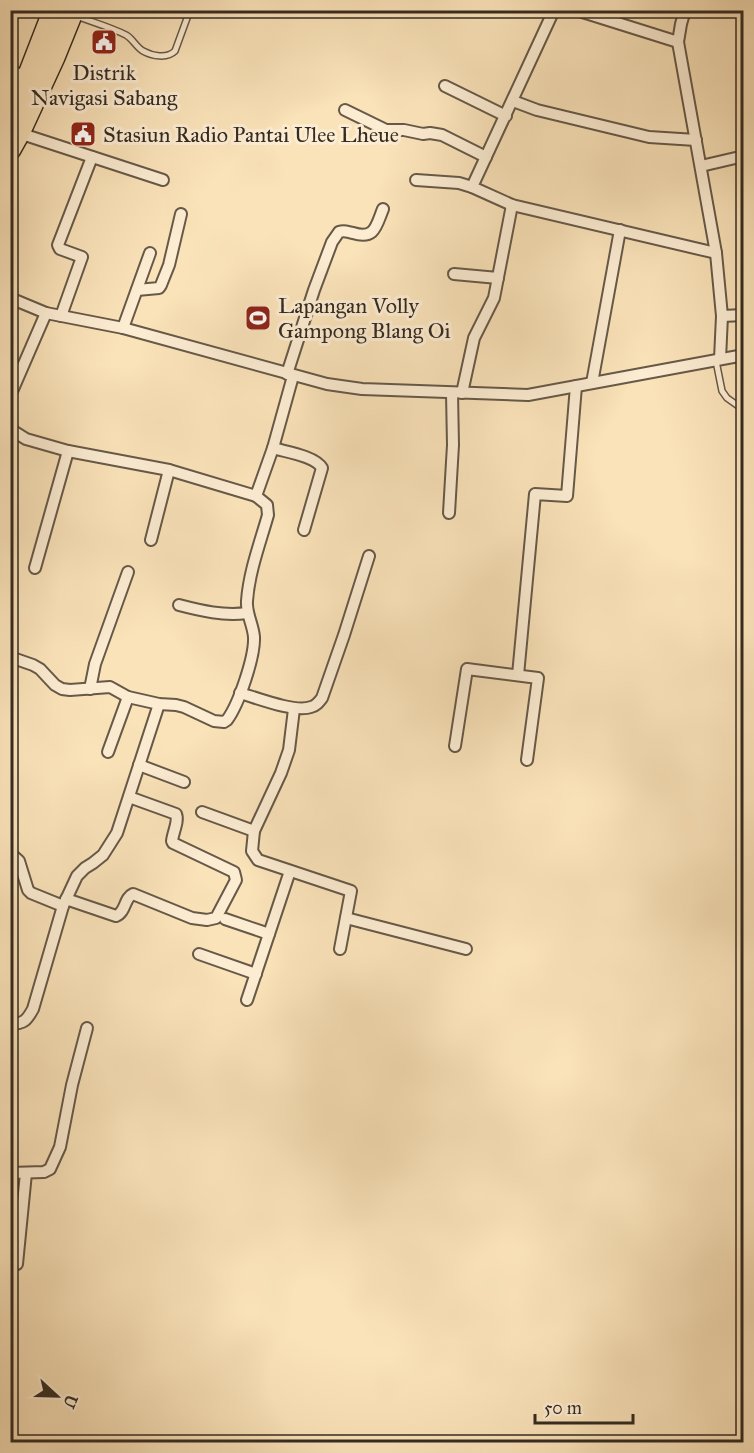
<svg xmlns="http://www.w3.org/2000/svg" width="754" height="1453" font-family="'IM FELL Great Primer',serif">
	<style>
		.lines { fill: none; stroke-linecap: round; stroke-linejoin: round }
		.lane-casing { stroke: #665948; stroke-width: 8 }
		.street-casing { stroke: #665948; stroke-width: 14 }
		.highway-casing { stroke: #342b22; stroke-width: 24 }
		.lane { stroke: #fcecd2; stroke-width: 5 }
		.street { stroke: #fcecd2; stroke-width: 10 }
		.highway { stroke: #fae2b9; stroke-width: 21 }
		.labels { text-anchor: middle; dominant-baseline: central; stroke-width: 6; stroke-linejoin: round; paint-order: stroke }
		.poi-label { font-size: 22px; fill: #342b22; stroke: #fcecd2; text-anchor: start }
	</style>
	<rect width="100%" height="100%" fill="#fae2b9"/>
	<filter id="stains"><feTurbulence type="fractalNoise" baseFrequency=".00333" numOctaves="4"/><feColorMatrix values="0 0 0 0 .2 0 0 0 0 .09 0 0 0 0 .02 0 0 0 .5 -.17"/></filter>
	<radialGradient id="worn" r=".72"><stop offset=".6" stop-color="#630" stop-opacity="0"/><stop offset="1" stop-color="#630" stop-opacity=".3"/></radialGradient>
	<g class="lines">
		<!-- lane casing -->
		<g class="lane-casing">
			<g id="lane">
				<path d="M76 16C92 22 110 27 126 35 133 39 136 47 143 51 152 56 167 59 175 51L190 10"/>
				<path d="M716 361 722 391 727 398 744 410"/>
			</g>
		</g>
		<!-- street casing -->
		<g class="street-casing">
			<g id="street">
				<path d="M554 10 472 187 512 205 716 253"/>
				<path d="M576 10 678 42"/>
				<path d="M685 10 681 24 678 42 716 253 722 316 720 359"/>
				<path d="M10 71 28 77"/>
				<path d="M445 86 506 116"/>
				<path d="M513 101 537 110 649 137 696 140"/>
				<path d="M345 110 386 130H404L423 134 430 133 442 135 486 157"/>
				<path d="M19 133 163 180"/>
				<path d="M701 166 744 156"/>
				<path d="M416 180 459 183 472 187"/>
				<path d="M454 274 498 278"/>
				<path d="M137 290 159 288 161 285 169 265 181 214"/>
				<path d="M10 298 46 313 123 328 327 384 362 389 528 395 744 355"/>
				<path d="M61 316 82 257 60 249 58 245 92 157"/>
				<path d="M722 316 744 315"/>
				<path d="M123 328 150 253"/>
				<path d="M287 374 314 290 332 242 339 232C345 230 347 232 353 233 375 240 376 226 383 209"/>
				<path d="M592 383 620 230"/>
				<path d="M462 393 474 338 494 298 512 205"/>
				<path d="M10 396 46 313"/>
				<path d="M10 429 26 439 68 451 169 470 256 496"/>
				<path d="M273 448C286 452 315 456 322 468L304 530"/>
				<path d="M449 513 453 445 452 393"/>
				<path d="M151 540 169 470"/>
				<path d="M35 568 68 451"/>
				<path d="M179 605C202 611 223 616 247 613"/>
				<path d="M10 657 33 665 40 669 55 685 62 689 70 690 110 687 128 697 159 704 176 705 184 707 214 721 224 722 227 720C239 704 255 656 254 637 253 624 246 614 247 601 249 572 260 543 268 515L267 505 256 496 273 448 293 376"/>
				<path d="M518 675 535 494 567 496 576 386"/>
				<path d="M90 689 95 664 128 572"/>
				<path d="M240 693C257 698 295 713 311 707 316 706 319 702 322 698L344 635 369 556"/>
				<path d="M294 709 289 750 281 773 254 831 252 851 258 860 351 891 340 949"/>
				<path d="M455 746 467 669 538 678 527 760"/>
				<path d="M108 752 128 697"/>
				<path d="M139 765 184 782"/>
				<path d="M202 812 254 831"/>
				<path d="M10 853 19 861 28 890 31 893 63 906"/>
				<path d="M66 899 116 916C126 912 124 898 133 894L192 918 207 920 216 918 236 880 234 872 173 843 172 841C173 832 179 821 176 814L129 797"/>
				<path d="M346 918 466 949"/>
				<path d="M225 919 269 934"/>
				<path d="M199 954 256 974"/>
				<path d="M247 1000 290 871"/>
				<path d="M10 1024C24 1024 27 1020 33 1009L63 906 77 876 85 868 93 863 103 855 117 833 159 704"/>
				<path d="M10 1173 44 1172 50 1169 60 1147 72 1085 87 1028"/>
				<path d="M17 1264 26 1173"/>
				<path d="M10 1441 14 1442"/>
			</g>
		</g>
		<!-- highway casing -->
		<g class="highway-casing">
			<g id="highway">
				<path d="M10 114 28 77 54 10"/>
				<path d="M10 149 19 133 54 57 73 10"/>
			</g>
		</g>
		<!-- lane -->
		<use href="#lane" class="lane"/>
		<!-- street -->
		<use href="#street" class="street"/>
		<!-- highway -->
		<use href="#highway" class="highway"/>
	</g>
	<!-- icons -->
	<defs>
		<g id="civic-square" transform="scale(1.35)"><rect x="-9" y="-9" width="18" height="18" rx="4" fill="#8f2418" stroke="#fcecd2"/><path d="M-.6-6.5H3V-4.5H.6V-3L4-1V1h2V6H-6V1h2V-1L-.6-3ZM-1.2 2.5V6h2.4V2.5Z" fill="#fff"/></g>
		<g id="stadium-square" transform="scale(1.35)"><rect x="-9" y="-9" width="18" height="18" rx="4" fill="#8f2418" stroke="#fcecd2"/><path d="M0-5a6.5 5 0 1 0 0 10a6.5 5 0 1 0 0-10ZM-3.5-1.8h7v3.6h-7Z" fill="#fff"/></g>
	</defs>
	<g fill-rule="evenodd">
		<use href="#civic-square" x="104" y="42"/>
		<use href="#civic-square" x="83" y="134"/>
		<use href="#stadium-square" x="258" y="318"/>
	</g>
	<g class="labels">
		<!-- poi labels -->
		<g class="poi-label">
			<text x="104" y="72" text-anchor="middle">Distrik<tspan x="104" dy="25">Navigasi Sabang</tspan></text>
			<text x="103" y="134">Stasiun Radio Pantai Ulee Lheue</text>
			<text x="278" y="305">Lapangan Volly<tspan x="278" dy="25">Gampong Blang Oi</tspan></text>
		</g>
	</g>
	<!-- margin -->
	<rect width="754" height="1453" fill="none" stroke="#fae2b9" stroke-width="36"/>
	<rect x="12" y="12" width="730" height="1429" fill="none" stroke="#342b22" stroke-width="3"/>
	<rect x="18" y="18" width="718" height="1417" fill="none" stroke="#342b22" stroke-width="1.5"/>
	<!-- north arrow -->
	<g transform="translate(57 1396) rotate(112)" stroke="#fcecd2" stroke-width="4.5" paint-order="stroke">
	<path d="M0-4.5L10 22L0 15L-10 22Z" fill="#342b22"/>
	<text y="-9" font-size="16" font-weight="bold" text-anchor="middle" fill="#342b22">U</text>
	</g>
	<!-- scale -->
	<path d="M535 1414v9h98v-9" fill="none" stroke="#342b22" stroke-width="3"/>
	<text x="544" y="1414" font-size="18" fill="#342b22" stroke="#fcecd2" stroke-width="4.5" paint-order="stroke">50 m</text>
	<rect width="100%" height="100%" filter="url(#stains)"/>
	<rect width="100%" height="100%" fill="url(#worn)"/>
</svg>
